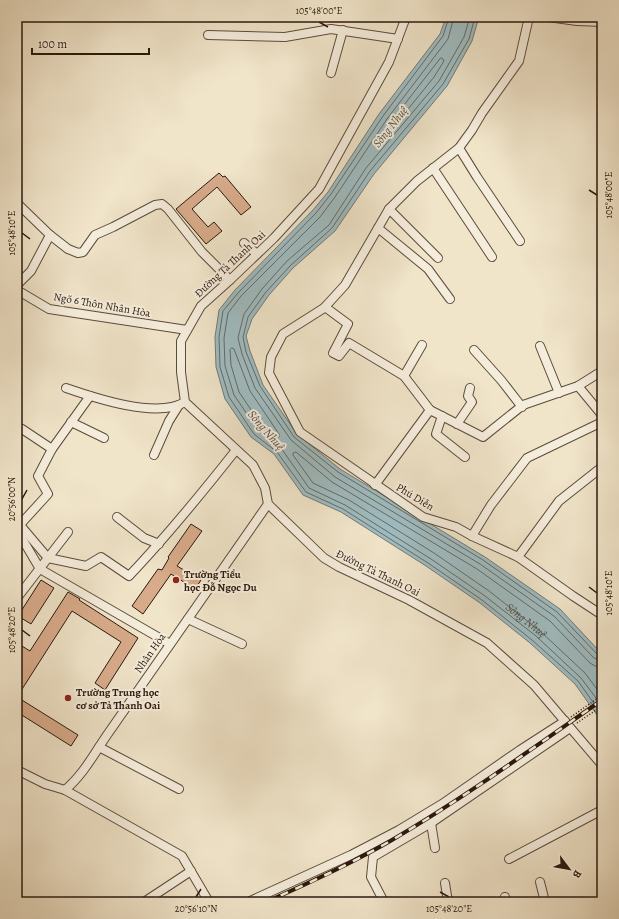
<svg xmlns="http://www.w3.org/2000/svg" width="619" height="919" font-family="Alegreya,serif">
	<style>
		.water { fill: #9fbcc1; stroke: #717a79 }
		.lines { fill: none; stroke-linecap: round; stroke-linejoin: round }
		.shore { stroke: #656a66; stroke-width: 1 }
		.building { fill: #d8ab8a; stroke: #2b180c }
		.minor-casing { stroke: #5c4b3b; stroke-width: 10 }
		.path { stroke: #2b180c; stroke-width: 1.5; stroke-dasharray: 1 2; stroke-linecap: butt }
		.minor { stroke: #f5eddc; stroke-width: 8 }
		.rail-casing { stroke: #2b180c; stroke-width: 4 }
		.rail { stroke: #f5eddc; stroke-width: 2.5; stroke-dasharray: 8; stroke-linecap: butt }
		.ticks { fill: none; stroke: #2b180c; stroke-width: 1.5 }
		.poi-dot { fill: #8f2418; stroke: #f5eddc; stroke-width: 1.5 }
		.labels { text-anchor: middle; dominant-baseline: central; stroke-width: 4; stroke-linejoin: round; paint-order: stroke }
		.street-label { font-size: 11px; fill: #2b180c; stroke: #f5eddc }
		.poi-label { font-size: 11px; font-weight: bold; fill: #2b180c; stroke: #f5eddc; text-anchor: start }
		.water-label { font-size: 12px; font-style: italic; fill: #54514b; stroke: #f5eddc }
		.neatline { fill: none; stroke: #2b180c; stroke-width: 1.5 }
		.ticks-label { font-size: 10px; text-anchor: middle; fill: #2b180c }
	</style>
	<rect width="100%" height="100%" fill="#f0e4c9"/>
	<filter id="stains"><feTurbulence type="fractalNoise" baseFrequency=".005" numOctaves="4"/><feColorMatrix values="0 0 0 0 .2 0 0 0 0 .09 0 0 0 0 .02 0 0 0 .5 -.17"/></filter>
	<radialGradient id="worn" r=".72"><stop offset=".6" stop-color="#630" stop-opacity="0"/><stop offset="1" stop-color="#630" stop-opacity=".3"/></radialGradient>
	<!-- water -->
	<path class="water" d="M446 17H479L472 41 447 86 374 174 335 231 293 268 269 295 252 319 246 336 250 351 263 385 297 434 340 469 485 557 560 609 602 654V722L575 684 530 643 480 603 426 566 341 512 303 495 274 454 251 437 225 399 216 367 215 337 219 310 235 290 313 210 328 192 379 114 440 34Z"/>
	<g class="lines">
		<!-- shore -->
		<g class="shore">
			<path d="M449 17 443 36 383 116 331 194 316 213 238 293 223 311 219 337 220 367 229 397 254 434 277 452 306 492 343 509 428 563 482 600 532 640 578 681 602 715"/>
			<path d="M454 17 448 39 387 119 335 197 320 217 241 296 228 313 224 338 225 366 234 395 258 430 281 448 309 488 345 505 431 559 485 596 536 636 581 678 602 706"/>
			<path d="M470 17 464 37 439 81 366 168 329 225 287 261 262 289 244 314 238 338 242 354 255 388 291 440 335 477 480 564 554 616 594 658 602 661"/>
			<path d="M475 17 469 39 443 84 370 171 332 228 291 265 266 292 248 317 243 337 246 352 260 386 294 437 338 472 483 560 557 612 598 655 602 656"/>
			<path d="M441 58 443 59 444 61 434 77 396 124H393L392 121Z"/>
			<path d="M232 348 234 349 250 391 279 434V437H276L262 426 239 392 231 365 230 350Z"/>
			<path id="s1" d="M602 667 595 666 590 663 550 621 477 569 332 482 296 452 293 453V455L313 483 349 500 434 553 489 591 540 631 585 673 602 696"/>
		</g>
	</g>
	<!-- building -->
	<g class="building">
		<path d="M219 173 223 177 225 176 251 207 241 215 217 187 192 209 208 227 214 222 222 231 206 244 176 209Z"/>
		<path d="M191 524 202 531 177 566 201 580 195 589 171 574 143 614 132 606 158 569 162 570 169 558 168 557Z"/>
		<path d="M41 580 54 588 31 624 18 616Z"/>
		<path d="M68 592 80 599 79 600 138 638 105 690 95 683 121 642 72 611 17 697 78 735 71 746 17 712V643L30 651Z"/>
	</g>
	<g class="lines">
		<!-- minor casing -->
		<g class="minor-casing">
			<g id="minor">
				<path d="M406 17 389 62 319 189 274 238 230 280 201 306 181 341V372L185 402 253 465 265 488 268 504 324 558 339 567 409 600 487 643 534 685 602 765"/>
				<path d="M529 17 519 61 482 113 472 130 459 148 417 181 389 209 345 285 324 308 283 334 271 357 269 373 300 432 423 517 456 527 472 536 518 557 573 596 602 615"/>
				<path d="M548 17 577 21 602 22"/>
				<path d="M208 35 285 37 331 29 398 39"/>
				<path d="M331 73 343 30"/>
				<path d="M459 148 477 177 520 241"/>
				<path d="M433 168 492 257"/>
				<path d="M17 203 50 235 68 249 78 253 83 252 95 235 113 227 155 205 162 204 168 209 202 252 230 280"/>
				<path d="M389 209 438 258"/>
				<path d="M378 228 428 269 450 299"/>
				<path d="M244 243 257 254"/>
				<path d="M17 285 31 271 50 235"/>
				<path d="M17 290 49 309 187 330"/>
				<path d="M325 307 348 324 333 353 339 356 349 343 404 376 430 410"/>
				<path d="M540 346 559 393"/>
				<path d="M474 350 501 380 522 407"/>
				<path d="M404 376 422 345"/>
				<path d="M578 386 602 415"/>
				<path d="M66 388C95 398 157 419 185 402"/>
				<path d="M442 416 436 434 465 457"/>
				<path d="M71 422 104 438"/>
				<path d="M457 424 472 402 468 396 470 388"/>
				<path d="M17 428 22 429 52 449"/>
				<path d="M154 455 169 421 179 405"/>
				<path d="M375 485 430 410 483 437 523 405 578 386 602 371"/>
				<path d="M117 517 144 538 159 544"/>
				<path d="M20 525 48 558 86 566 101 557 129 576C167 536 202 493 236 450"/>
				<path d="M17 528 48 494 38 476 52 449 90 396"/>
				<path d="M17 530 40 569 170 644"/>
				<path d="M472 536 491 505 527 458 602 422"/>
				<path d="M518 557 559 501 602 467"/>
				<path d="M17 598 68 532"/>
				<path d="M188 619 242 644"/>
				<path d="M99 747 179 789"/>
				<path d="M17 770 45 784 65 790 182 856 209 902"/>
				<path d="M65 790C83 775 94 754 107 735L268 504"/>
				<path d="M431 823 435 848"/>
				<path d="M509 859 602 810"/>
				<path d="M602 880V879"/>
				<path d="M540 882 545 902"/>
				<path d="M445 883 448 902"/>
				<path d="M505 897 506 902"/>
				<path d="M144 902 191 871"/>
				<path d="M248 902 351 855 399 830 442 804 520 750 565 721"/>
				<path d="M384 902 371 877 373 857 431 823 570 728"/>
			</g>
		</g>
		<!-- path -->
		<g class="path">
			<path d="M571 717 602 695"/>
			<path d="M577 723 602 706"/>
		</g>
		<!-- minor -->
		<use href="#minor" class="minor"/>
		<!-- rail casing -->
		<g class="rail-casing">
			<path id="rail" d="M266 902C309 883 351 864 392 840 464 798 533 748 602 700"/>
		</g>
		<!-- rail -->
		<use href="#rail" class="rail"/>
	</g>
	<!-- ticks -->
	<path class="ticks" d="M319 22 328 27M589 190 597 195M22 233 30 239M22 499 27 490M589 587 597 593M22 630 30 636M440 892 449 897M196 897 201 889"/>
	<!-- markers -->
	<g class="poi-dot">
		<circle cx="176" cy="580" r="4"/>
		<circle cx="68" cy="698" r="4"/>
	</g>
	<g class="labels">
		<!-- street labels -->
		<g class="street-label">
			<text transform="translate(230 264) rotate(-43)">Đường Tả Thanh Oai</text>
			<text transform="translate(102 305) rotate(10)">Ngõ 6 Thôn Nhân Hòa</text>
			<text transform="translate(415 497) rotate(31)">Phú Diễn</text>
			<text transform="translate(378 573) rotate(26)">Đường Tả Thanh Oai</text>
			<text transform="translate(150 653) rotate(-55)">Nhân Hòa</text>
		</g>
		<!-- poi labels -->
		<g class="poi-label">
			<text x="184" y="574">Trường Tiểu<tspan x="184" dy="13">học Đỗ Ngọc Du</tspan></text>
			<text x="76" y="692">Trường Trung học<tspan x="76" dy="13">cơ sở Tả Thanh Oai</tspan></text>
		</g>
		<!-- water labels -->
		<g class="water-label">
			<text transform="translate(390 127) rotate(-52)">Sông Nhuệ</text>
			<text transform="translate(266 430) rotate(49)">Sông Nhuệ</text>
			<text stroke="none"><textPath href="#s1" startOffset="670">Sông Nhuệ</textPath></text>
		</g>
	</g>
	<!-- margin -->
	<rect width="619" height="919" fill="none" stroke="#f0e4c9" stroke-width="44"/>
	<!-- north arrow -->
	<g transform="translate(569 869) rotate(122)" stroke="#f5eddc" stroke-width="3" paint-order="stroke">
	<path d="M0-3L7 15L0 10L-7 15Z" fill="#2b180c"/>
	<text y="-6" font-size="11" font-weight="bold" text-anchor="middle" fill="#2b180c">B</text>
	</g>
	<!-- scale -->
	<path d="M32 48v6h117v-6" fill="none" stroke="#2b180c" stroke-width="2"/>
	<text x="38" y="48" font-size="12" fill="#2b180c" stroke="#f5eddc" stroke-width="3" paint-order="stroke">100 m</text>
	<rect x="22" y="22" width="575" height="875" class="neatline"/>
	<g class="ticks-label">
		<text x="319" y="14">105°48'00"E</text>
		<text transform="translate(608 195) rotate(-90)" y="4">105°48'00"E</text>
		<text transform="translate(11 233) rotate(-90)" y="4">105°48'10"E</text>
		<text transform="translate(11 499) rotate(-90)" y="4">20°56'00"N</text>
		<text transform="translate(608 593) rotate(-90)" y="4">105°48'10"E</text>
		<text transform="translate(11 630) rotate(-90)" y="4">105°48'20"E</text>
		<text x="196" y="912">20°56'10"N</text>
		<text x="449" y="912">105°48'20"E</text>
	</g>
	<rect width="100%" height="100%" filter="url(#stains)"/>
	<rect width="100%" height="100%" fill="url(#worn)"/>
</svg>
